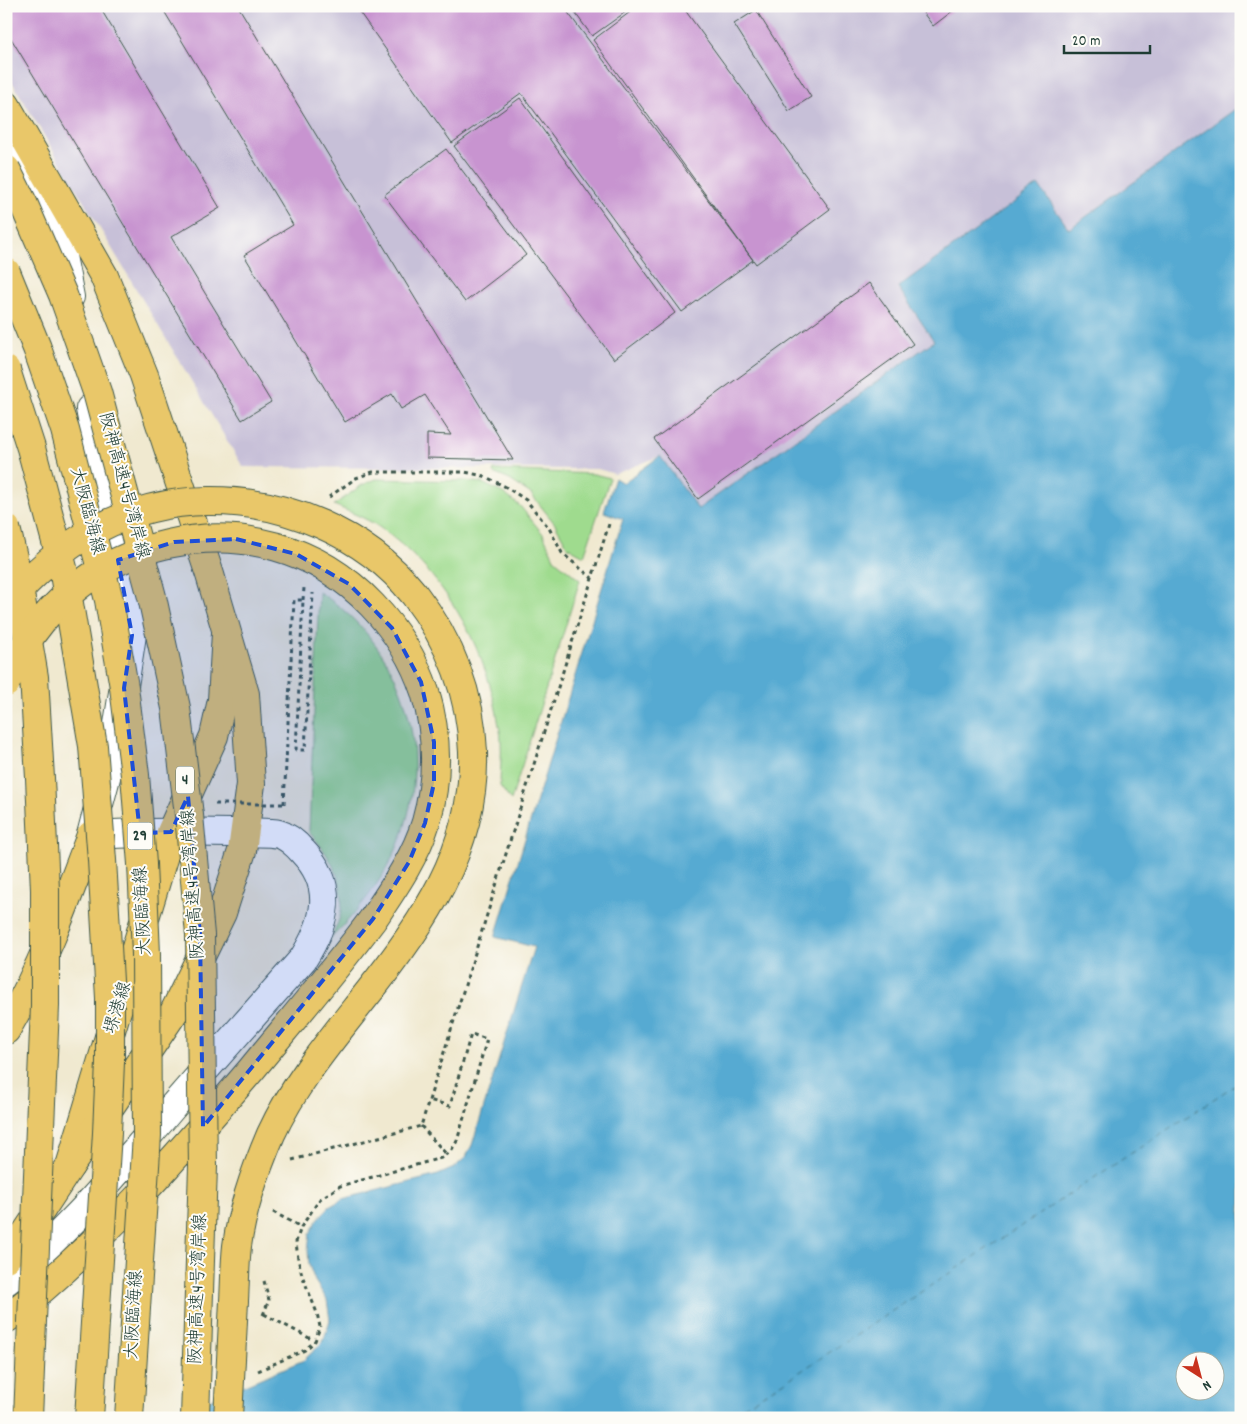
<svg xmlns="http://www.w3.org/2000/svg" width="1247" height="1424" font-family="Dekko,'Klee One',sans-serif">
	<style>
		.industrial { fill: #c7c0d8 }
		.green { fill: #9fdb8e; stroke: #5f8c61 }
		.water { fill: #57aad2; stroke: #3b7483; fill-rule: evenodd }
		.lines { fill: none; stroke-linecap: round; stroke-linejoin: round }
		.ferry { stroke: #33636b; stroke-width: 1; stroke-dasharray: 6 5; stroke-linecap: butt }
		.building { fill: #c894d0 }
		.minor-casing { stroke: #3e574b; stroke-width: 30 }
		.major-casing { stroke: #3e574b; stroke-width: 30 }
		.highway-casing { stroke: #3e574b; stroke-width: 30 }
		.path { stroke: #3e574b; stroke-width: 3; stroke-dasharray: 4 4; stroke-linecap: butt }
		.minor { stroke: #fff; stroke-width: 28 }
		.major { stroke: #e9c769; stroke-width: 28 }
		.highway { stroke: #e9c769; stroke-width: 28 }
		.major-bridge-casing { stroke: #3e574b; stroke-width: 30; stroke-linecap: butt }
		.highway-bridge-casing { stroke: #3e574b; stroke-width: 30; stroke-linecap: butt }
		.path-bridge { stroke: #3e574b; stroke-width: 3; stroke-dasharray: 4 4; stroke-linecap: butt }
		.major-bridge { stroke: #e9c769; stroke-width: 28 }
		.highway-bridge { stroke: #e9c769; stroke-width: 28 }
		.marked { fill: #1d4ed8; fill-opacity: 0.2; stroke: #1d4ed8; stroke-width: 4; stroke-dasharray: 10 6; stroke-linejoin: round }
		.labels { text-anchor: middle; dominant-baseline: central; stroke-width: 4; stroke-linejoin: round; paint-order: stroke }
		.shield { fill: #fdfcf7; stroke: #62766e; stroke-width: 1 }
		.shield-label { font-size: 16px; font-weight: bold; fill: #1f3d34 }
		.street-label { font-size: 18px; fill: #1f3d34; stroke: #fdfcf7 }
	</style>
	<rect width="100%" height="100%" fill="#fdfcf7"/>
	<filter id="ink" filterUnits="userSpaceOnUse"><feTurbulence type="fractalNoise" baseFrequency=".02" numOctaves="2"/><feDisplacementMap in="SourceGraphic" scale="10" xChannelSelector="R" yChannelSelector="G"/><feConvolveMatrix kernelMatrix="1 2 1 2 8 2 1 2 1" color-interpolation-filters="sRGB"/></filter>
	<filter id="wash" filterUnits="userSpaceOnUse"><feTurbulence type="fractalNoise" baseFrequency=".0096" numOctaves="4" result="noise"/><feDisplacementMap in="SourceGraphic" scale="20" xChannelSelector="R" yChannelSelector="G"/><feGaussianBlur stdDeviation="1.12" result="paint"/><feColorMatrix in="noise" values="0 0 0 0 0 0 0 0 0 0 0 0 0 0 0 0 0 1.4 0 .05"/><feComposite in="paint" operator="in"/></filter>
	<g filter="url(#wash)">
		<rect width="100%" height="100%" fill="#f0e9d0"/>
		<!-- industrial -->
		<path class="industrial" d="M6 6H1241V105L1069 229 1038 185 898 287 934 341 698 509 660 456 615 474 598 469 243 467 6 72Z"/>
		<!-- green -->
		<g class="green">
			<path d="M494 470 594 474 610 478 584 556 568 547 555 524 531 494 510 480 493 473Z"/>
			<path d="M376 479 465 481 482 483 503 493 520 506 543 534 555 560 580 580 511 801 500 786C500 771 502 756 501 740 501 732 498 723 497 714 483 641 441 570 379 527 366 518 349 512 334 505L362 485Z"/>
			<path d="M319 592C407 648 438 757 395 852 380 884 357 912 332 937 335 929 340 920 341 911 346 881 328 853 309 832Z"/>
		</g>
		<!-- water -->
		<path class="water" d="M1241 105V1418H166L304 1360 323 1342 330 1320 327 1300 315 1281 309 1265 308 1250 310 1233 319 1218 329 1207 343 1199 438 1175 454 1168 466 1157 472 1145 534 947 495 937 623 519 604 512 615 478 623 483 660 456 698 509 934 341 898 287 1038 185 1069 229ZM1184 1362H1214V1392H1184Z"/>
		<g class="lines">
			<!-- ferry -->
			<path class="ferry" d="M724 1418 783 1383 1241 1081"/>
		</g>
		<g id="blocks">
			<!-- building -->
			<g class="building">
				<path d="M6 6H99L220 208 171 237 271 402 242 420 6 30Z"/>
				<path d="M161 6H238L513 460 427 458V434L451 435 425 395 401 409 392 394 345 422 244 255 293 225Z"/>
				<path d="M355 6H563L753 260 682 312 521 93 452 143Z"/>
				<path d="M570 6H634L592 36Z"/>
				<path d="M638 6H682L830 209 756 264 593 40Z"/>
				<path d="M918 6H959L933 26Z"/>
				<path d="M756 10 811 97 789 111 734 24Z"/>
				<path d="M520 98 675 313 614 359 454 146Z"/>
				<path d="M446 149 526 255 465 302 384 195Z"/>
				<path d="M869 283 913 344 698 499 654 439Z"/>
			</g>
		</g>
	</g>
	<g filter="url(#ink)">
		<use href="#blocks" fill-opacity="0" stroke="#3e574b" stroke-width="1"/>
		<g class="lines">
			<!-- minor casing -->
			<g class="minor-casing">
				<g id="minor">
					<path d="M6 137 62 256 70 297"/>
					<path d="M6 1281C69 1233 118 1170 169 1111 213 1060 258 1010 303 959 326 923 336 886 303 852 297 845 287 836 279 834 267 831 245 833 233 833 186 832 139 833 91 835L115 743 132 635 90 409"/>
				</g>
			</g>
			<!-- major casing -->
			<g class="major-casing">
				<g id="major">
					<path d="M6 1030C42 968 66 902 91 835"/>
					<path d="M6 1258 26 1233 70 1166 171 832 214 736 222 700 226 633"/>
				</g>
			</g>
			<!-- highway casing -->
			<g class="highway-casing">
				<g id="highway">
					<path d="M6 105 104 276 144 375 210 575 245 694 251 784 242 851 222 913 174 1012 70 1166"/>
					<path d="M6 1319C99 1246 175 1159 251 1070 292 1020 334 971 373 919"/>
				</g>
			</g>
			<!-- path -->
			<g class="path">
				<path d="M329 497 356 478 373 472H465L484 476 506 487 526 500 549 528 562 553 592 578"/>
				<path d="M303 600 304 588"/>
				<path d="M284 804 294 600H303L296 750H305L313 593"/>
				<path d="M421 1126 447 1155"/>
				<path d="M292 1160 421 1126 609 524"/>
				<path d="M273 1212 301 1227"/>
				<path d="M264 1314 315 1341"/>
				<path d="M263 1315 269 1300 264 1281"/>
				<path d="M258 1371 305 1350 315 1341 320 1327 317 1313 302 1275 298 1259 296 1242 301 1227 320 1199 340 1186 441 1158 451 1151 457 1141 487 1039 471 1034 450 1106 429 1100"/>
			</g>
			<!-- minor -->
			<use href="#minor" class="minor"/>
			<!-- major -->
			<use href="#major" class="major"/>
			<!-- highway -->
			<use href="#highway" class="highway"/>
			<!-- major-bridge casing -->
			<g class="major-bridge-casing">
				<g id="major-bridge">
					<path d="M6 272 37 348 65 430 109 600 124 687 135 775 142 864 146 954 147 1135 129 1418"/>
					<path d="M6 370 31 448 63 568 93 746 102 860 110 998V1062L107 1133 89 1418"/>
				</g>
			</g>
			<!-- highway-bridge casing -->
			<g class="highway-bridge-casing">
				<g id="highway-bridge">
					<path d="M6 169 24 205 63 295 97 392 152 597 176 708 189 815 200 935 203 1166 195 1418"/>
					<path d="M6 528 16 570 34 677 40 778 45 890V1006L28 1418"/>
					<path d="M6 605C58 543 125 502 208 501 284 500 365 533 414 594 450 641 471 693 473 752 476 849 422 926 364 998 330 1041 294 1084 271 1134 256 1169 242 1208 237 1246 235 1264 235 1283 234 1301 232 1340 230 1379 228 1418"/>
					<path d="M6 683C63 534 260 487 372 605 396 630 414 659 425 692 438 735 438 780 426 822 415 858 393 889 373 919"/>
				</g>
			</g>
			<!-- path-bridge -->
			<g class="path-bridge">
				<path d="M6 802H14"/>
				<path d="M215 804H284"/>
			</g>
			<!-- major-bridge -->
			<use href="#major-bridge" class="major-bridge"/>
			<!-- highway-bridge -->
			<use href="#highway-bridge" class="highway-bridge"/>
		</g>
	</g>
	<!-- marked area -->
	<path class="marked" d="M236 539 296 554 349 584 392 628 421 682 434 742V783L425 823 409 862 373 919 203 1127 200 935 188 796 171 832 140 833 124 688 132 635 118 560 174 542Z"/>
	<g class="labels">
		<!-- shield labels -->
		<g class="shield">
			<rect x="176" y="766.5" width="18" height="27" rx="4"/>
			<rect x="127.5" y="822.5" width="25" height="27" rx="4"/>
		</g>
		<g class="shield-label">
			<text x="185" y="780">4</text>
			<text x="140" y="836">29</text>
		</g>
		<!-- street labels -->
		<g class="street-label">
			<text transform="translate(123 486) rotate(75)">阪神高速4号湾岸線</text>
			<text transform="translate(86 511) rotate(75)">大阪臨海線</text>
			<text transform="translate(194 884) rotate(-94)">阪神高速4号湾岸線</text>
			<text transform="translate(144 911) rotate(-93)">大阪臨海線</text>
			<text transform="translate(119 1008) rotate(-73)">堺港線</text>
			<text transform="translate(199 1289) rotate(-88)">阪神高速4号湾岸線</text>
			<text transform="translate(135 1315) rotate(-87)">大阪臨海線</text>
		</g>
	</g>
	<!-- margin -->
	<rect width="1247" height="1424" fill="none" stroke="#fdfcf7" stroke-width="25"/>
	<!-- north arrow -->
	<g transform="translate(1200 1376) rotate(144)"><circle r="24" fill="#fdfcf7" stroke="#a4b0a9"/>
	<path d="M0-4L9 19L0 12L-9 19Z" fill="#c8321e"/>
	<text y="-8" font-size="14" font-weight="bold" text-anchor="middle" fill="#1f3d34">N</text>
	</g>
	<!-- scale -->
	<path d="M1064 45v8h86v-8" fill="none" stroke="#1f3d34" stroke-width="2.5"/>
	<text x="1072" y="45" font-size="15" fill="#1f3d34" stroke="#fdfcf7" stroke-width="4" paint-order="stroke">20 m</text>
</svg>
